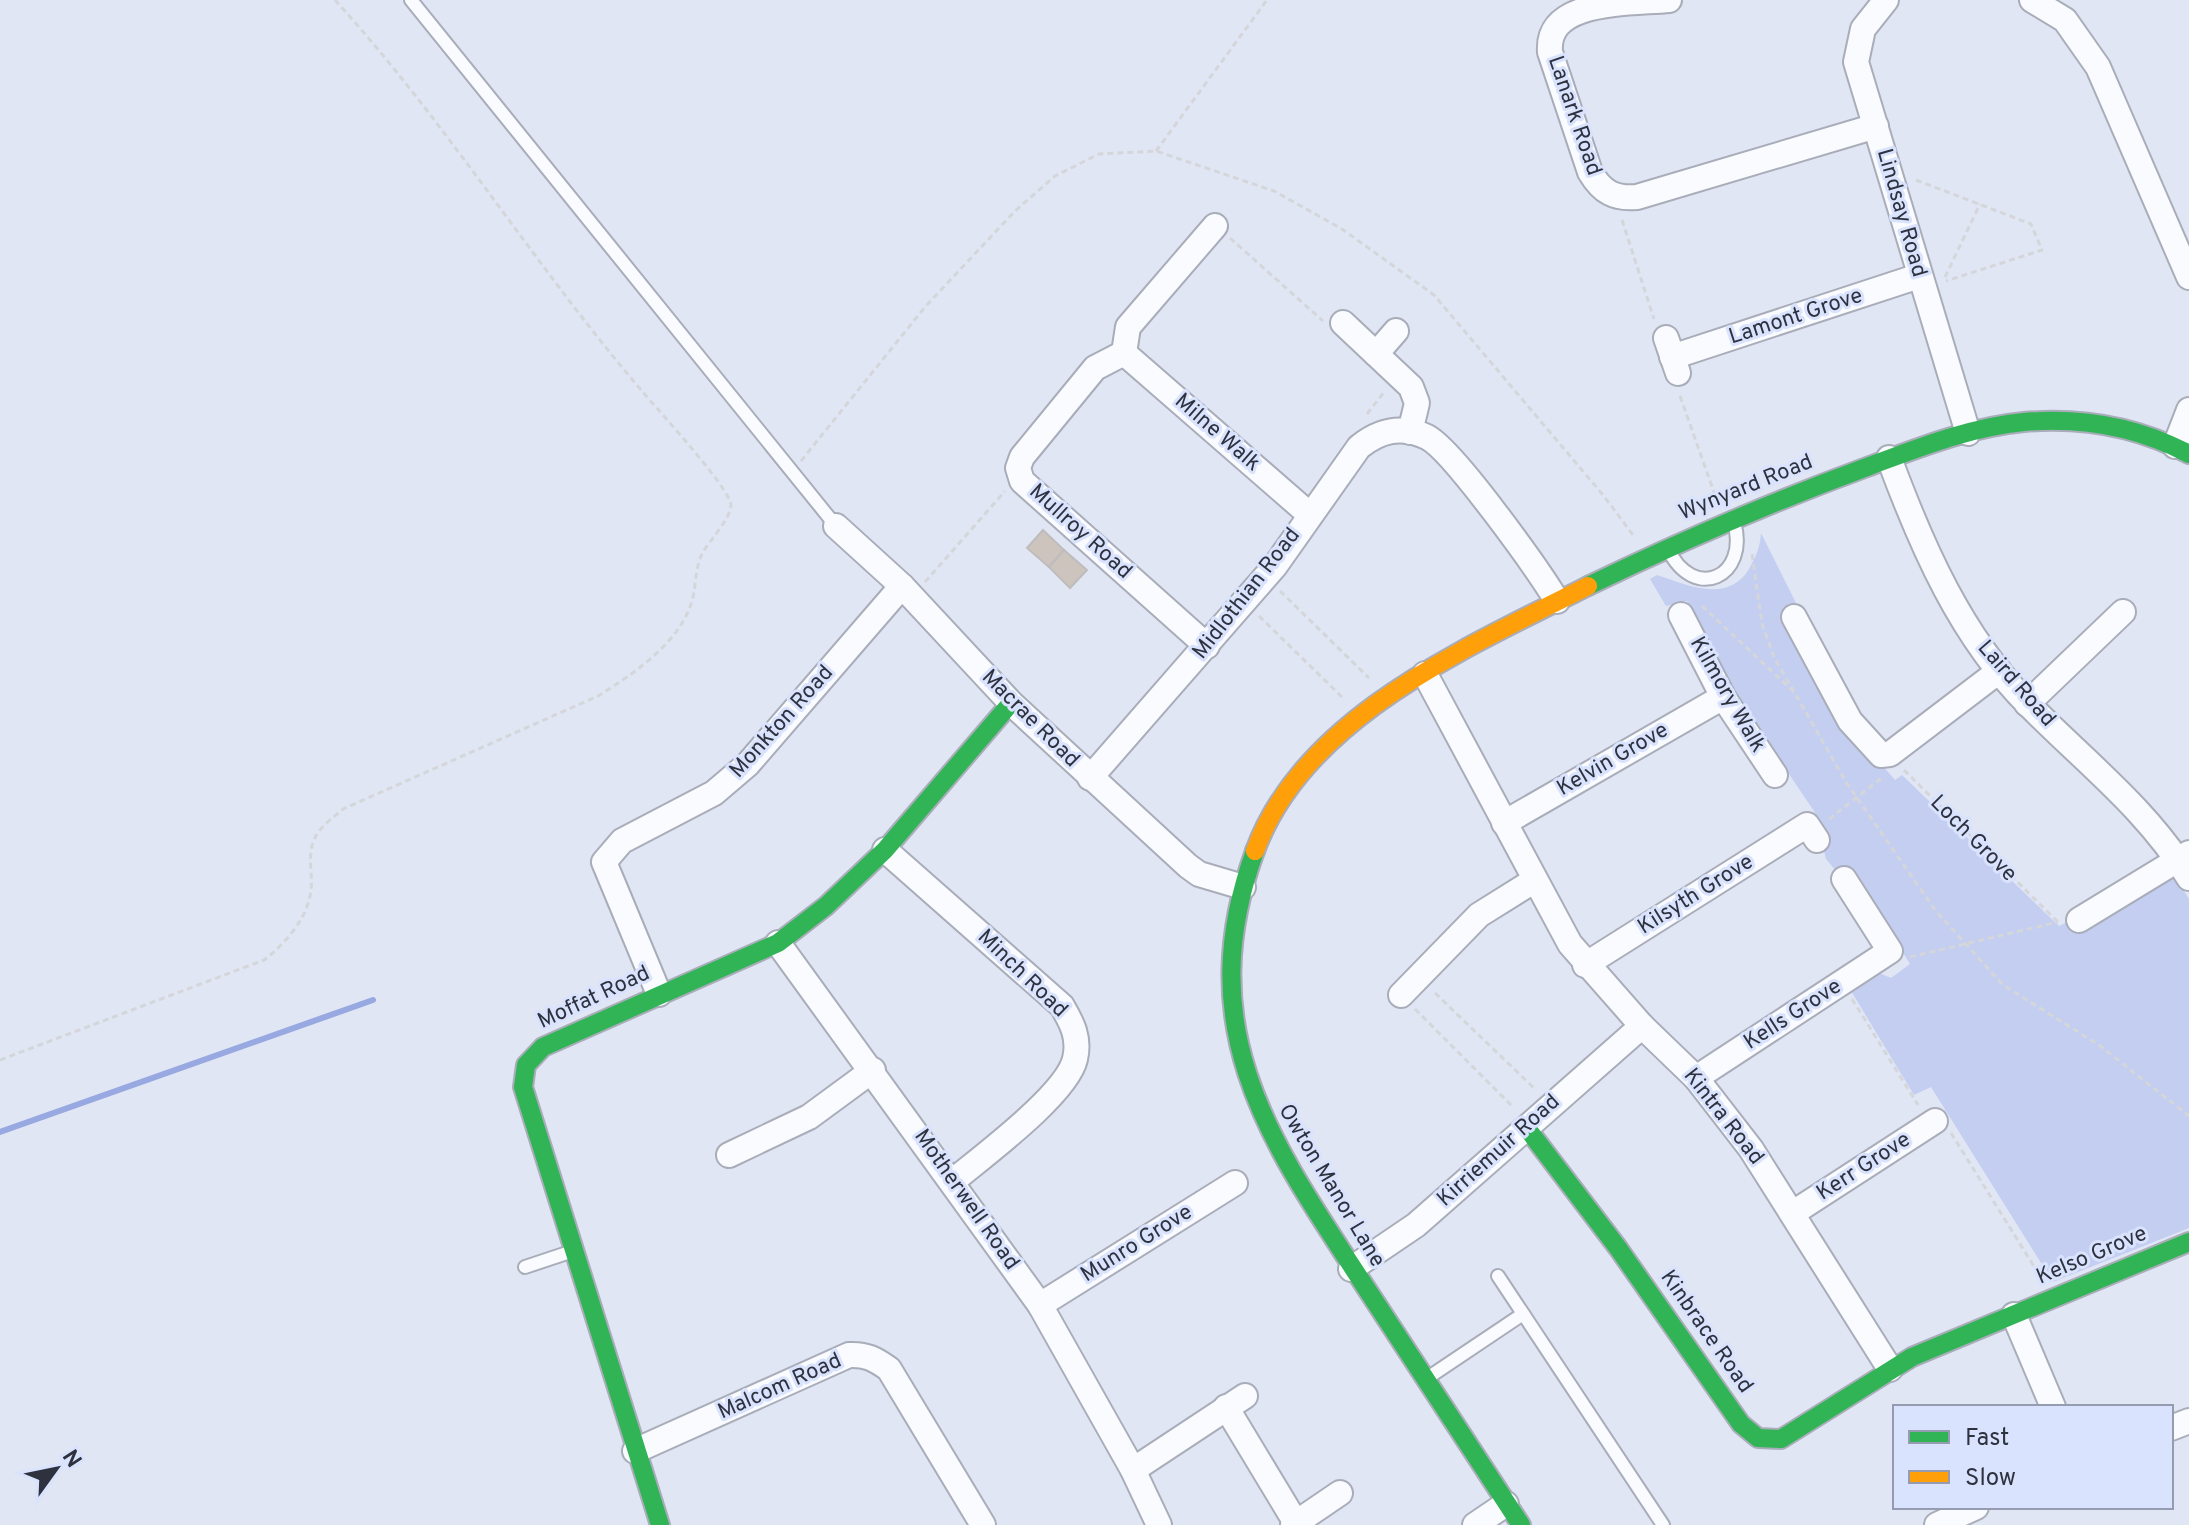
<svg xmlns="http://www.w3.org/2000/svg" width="2189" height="1525" font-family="Overpass,sans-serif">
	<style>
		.green { fill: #c3cef1 }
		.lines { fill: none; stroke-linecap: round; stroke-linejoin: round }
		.stream { stroke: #98a9e1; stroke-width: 6 }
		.building { fill: #cdc4bd; stroke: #bebcbd; stroke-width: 2 }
		.lane-casing { stroke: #a9adb9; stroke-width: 16 }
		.street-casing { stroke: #a9adb9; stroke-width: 28 }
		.fast-casing { stroke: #a9adb9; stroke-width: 22 }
		.slow-casing { stroke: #a9adb9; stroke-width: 22 }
		.path { stroke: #d4d6da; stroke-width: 3; stroke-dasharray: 6 4; stroke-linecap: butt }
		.lane { stroke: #fafbfe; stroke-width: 12 }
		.street { stroke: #fafbfe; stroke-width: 24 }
		.fast { stroke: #30b455; stroke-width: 18 }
		.slow { stroke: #ff9f0a; stroke-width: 18 }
		.labels { text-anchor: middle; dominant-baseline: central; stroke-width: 6; stroke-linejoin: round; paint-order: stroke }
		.street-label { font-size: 22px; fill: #2e323f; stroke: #d9e3fd }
	</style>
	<rect width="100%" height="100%" fill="#e1e6f5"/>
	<!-- green -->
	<path class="green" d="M1761 533 1800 611 1835 711 1895 780 1902 775 2059 926 2173 873 2189 899V1228L2053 1282 1931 1087 1914 1095 1851 991 1879 973 1891 978 1910 964 1850 867 1837 872 1826 859 1823 847 1830 835 1740 701 1687 601 1666 606 1650 579 1657 575C1687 585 1728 604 1749 569 1756 556 1760 548 1761 533Z"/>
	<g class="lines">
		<!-- stream -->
		<path class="stream" d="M0 1132 373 1000"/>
	</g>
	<!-- building -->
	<g class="building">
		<path d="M1043 530 1064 550 1049 567 1027 548Z"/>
		<path d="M1064 550 1087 570 1070 588 1049 567Z"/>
	</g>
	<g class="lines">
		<!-- lane casing -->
		<g class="lane-casing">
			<g id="lane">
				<path d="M411 0 836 526"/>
				<path d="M1668 549C1694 603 1750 577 1734 522"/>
				<path d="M525 1267 573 1251"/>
				<path d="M1498 1276 1663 1525"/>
				<path d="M1426 1379 1523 1314"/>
			</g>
		</g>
		<!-- street casing -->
		<g class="street-casing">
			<g id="street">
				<path d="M1669 0C1624 4 1546 0 1550 52L1590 172C1602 192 1614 199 1637 197L1876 126"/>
				<path d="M1886 0 1863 29 1856 62 1968 433"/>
				<path d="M2032 0 2065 20 2098 67 2189 277"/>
				<path d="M1343 323 1411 387 1417 403 1410 432"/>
				<path d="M1666 338 1678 373"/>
				<path d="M1124 353 1309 514"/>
				<path d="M1376 354 1396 331"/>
				<path d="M1672 357 1919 276"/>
				<path d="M2175 446 2189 410"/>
				<path d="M1889 458C1922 547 1961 637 2029 705 2084 761 2148 810 2189 878"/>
				<path d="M836 526 902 586 1011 703 1188 866 1199 874 1243 887"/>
				<path d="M1681 615 1723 697 1775 775"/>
				<path d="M1794 617 1850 721 1881 755 1890 754 1999 671"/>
				<path d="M1207 646 1022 481 1018 468 1022 457 1095 368 1124 353 1128 327 1215 226"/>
				<path d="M1425 674 1570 944 1642 1026 1696 1078 1751 1149 1890 1369"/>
				<path d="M2027 704 2123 612"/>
				<path d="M1090 778 1275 566 1359 447C1380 430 1401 425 1427 437 1453 450 1539 571 1557 601"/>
				<path d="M1504 823 1723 697"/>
				<path d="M885 850 1062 1006C1072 1023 1080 1038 1075 1059 1067 1094 983 1156 953 1181"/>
				<path d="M2079 920 2189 853"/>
				<path d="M778 943 1040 1305 1133 1470 1159 1525"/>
				<path d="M1585 965 1807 825 1817 840"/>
				<path d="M659 994 604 862 622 841 714 793 748 764 902 586"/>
				<path d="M1401 995 1479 915 1535 880"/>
				<path d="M1696 1078 1890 951 1844 879"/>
				<path d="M729 1155 809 1117 873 1070"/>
				<path d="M1793 1213 1935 1121"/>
				<path d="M1351 1269 1416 1225 1642 1026"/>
				<path d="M1040 1305 1235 1183"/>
				<path d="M2014 1315 2053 1407"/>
				<path d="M1226 1407 1296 1523"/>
				<path d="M2171 1428 2189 1421"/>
				<path d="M635 1451 849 1355C866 1354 875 1359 889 1369L983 1525"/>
				<path d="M1133 1470 1245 1396"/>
				<path d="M1293 1525 1340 1493"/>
				<path d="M1475 1525 1506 1504"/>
				<path d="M1937 1525 1976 1507"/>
			</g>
		</g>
		<!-- fast casing -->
		<g class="fast-casing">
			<g id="fast">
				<path d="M1588 586C1679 542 1772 502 1867 467 1918 448 1970 427 2024 422 2082 417 2138 427 2189 454"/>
				<path d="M1255 851C1188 1035 1275 1148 1372 1297 1421 1373 1471 1449 1521 1525"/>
				<path d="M1526 1127 1618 1248 1741 1424 1758 1438 1781 1439 1912 1357 2189 1242"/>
				<path d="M660 1525 523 1087 526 1065 543 1047 778 943 826 906 885 850 1011 703"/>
			</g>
		</g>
		<!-- slow casing -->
		<g class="slow-casing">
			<path id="slow" d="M1255 851C1304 716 1469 647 1588 586"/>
		</g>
		<!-- path -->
		<g class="path">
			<path d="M1156 151 1267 0"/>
			<path d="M1916 180 2031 224 2042 250 1946 281"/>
			<path d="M1622 220 1654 319"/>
			<path d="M1230 238 1323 321"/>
			<path d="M1945 277 1980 204"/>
			<path d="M1680 396 1716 498"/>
			<path d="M1367 414 1385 391"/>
			<path d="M801 461 925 307 1015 211 1055 176 1099 154 1156 151 1274 191 1342 229 1434 295 1603 495 1633 535"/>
			<path d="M1752 554 1762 624 1774 657 1846 782 1935 910 2003 985 2099 1045 2189 1116"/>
			<path d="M925 582 1005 491"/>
			<path d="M1280 591 1369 678"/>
			<path d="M1702 606 1796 694"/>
			<path d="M1259 616 1342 697"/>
			<path d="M1904 770 2058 922"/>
			<path d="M1829 819 1883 777"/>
			<path d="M1910 957 2058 922"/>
			<path d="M1435 993 1536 1090"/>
			<path d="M1852 999 1918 1105"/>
			<path d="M1415 1009 1512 1106"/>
			<path d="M0 1060 264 960C285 944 308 918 311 890 313 874 307 856 314 840 319 827 332 819 343 809L598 696C632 675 678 644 691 604 697 586 694 569 703 552 710 540 731 518 731 505 730 488 657 409 642 391 534 265 447 123 335 0"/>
			<path d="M1951 1133 2040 1276"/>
		</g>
		<!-- lane -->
		<use href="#lane" class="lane"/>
		<!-- street -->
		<use href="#street" class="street"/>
		<!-- fast -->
		<use href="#fast" class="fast"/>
		<!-- slow -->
		<use href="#slow" class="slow"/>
	</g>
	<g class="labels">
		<!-- street labels -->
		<g class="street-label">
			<text transform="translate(1574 116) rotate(71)">Lanark Road</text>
			<text transform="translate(1901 213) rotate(74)">Lindsay Road</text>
			<text transform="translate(1796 317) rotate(-18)">Lamont Grove</text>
			<text transform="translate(1217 433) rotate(41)">Milne Walk</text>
			<text transform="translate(1746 488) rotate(-22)">Wynyard Road</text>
			<text transform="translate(1080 532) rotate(42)">Mullroy Road</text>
			<text transform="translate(1247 594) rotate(-52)">Midlothian Road</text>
			<text transform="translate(2016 684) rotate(49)">Laird Road</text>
			<text transform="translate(1727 695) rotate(60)">Kilmory Walk</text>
			<text transform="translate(1030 719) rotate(45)">Macrae Road</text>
			<text transform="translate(782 722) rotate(-48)">Monkton Road</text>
			<text transform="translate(1613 760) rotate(-30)">Kelvin Grove</text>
			<text transform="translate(1973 839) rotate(45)">Loch Grove</text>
			<text transform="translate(1696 895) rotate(-32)">Kilsyth Grove</text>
			<text transform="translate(1022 974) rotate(44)">Minch Road</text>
			<text transform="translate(594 998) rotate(-25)">Moffat Road</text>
			<text transform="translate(1793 1015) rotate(-33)">Kells Grove</text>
			<text transform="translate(1723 1117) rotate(52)">Kintra Road</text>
			<text transform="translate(1499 1151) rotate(-42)">Kirriemuir Road</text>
			<text transform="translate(1864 1167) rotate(-33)">Kerr Grove</text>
			<text transform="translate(1331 1186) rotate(59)">Owton Manor Lane</text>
			<text transform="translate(966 1200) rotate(55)">Motherwell Road</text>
			<text transform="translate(1137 1244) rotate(-32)">Munro Grove</text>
			<text transform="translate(2092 1256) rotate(-23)">Kelso Grove</text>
			<text transform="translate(1706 1332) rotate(55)">Kinbrace Road</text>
			<text transform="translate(780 1387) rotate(-24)">Malcom Road</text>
		</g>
	</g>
	<!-- legend -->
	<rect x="1893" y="1405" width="280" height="104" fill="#d9e3fd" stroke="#959cb1" stroke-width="2"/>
	<rect x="1909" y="1431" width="40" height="12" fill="#30b455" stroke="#959cb1" stroke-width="2"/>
	<text x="1965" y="1445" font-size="24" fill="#2e323f">Fast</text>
	<rect x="1909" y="1471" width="40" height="12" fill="#ff9f0a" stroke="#959cb1" stroke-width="2"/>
	<text x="1965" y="1485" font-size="24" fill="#2e323f">Slow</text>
	<!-- north arrow -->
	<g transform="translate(56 1469) rotate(57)" stroke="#d9e3fd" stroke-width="6" paint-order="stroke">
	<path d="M0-6L14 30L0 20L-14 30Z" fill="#2e323f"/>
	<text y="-12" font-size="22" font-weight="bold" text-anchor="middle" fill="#2e323f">N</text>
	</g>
</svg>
